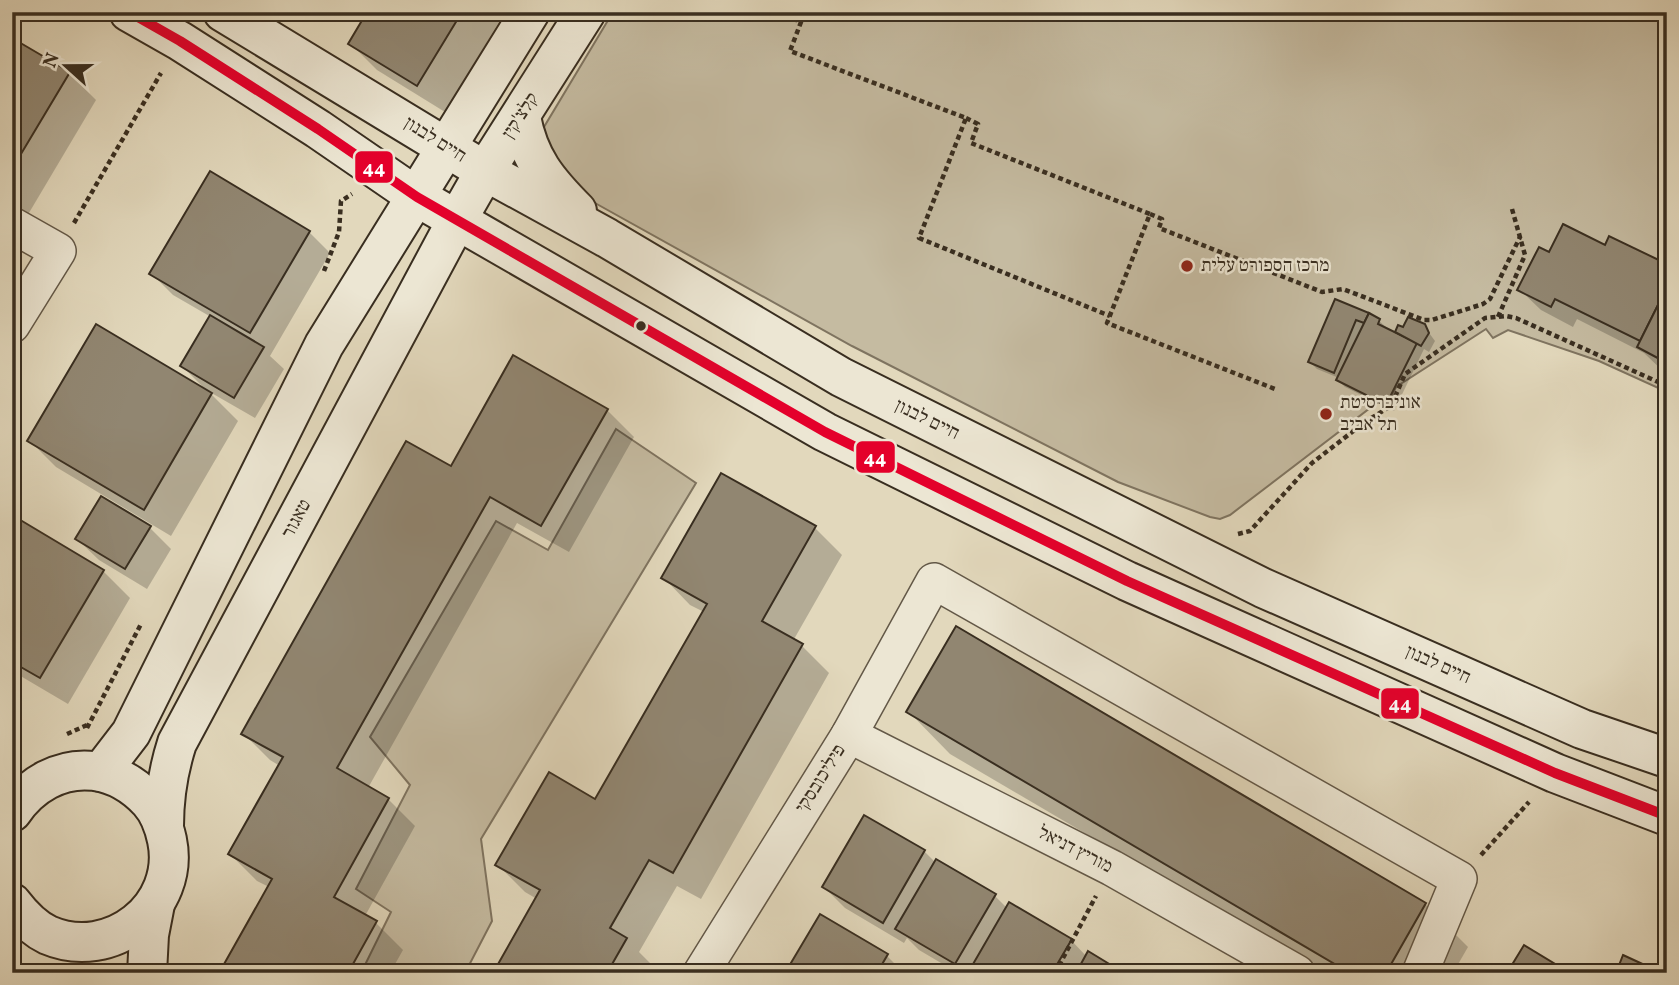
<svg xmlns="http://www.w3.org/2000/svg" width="1679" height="985" font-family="Vollkorn,'Frank Ruhl Libre',serif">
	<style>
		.green { fill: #c5bba1; stroke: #7f7460; stroke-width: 2 }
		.shadow { fill: #0003 }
		.building { fill: #918671; stroke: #392e20; stroke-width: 2 }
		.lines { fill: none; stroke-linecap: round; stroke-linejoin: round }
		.street-casing { stroke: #635847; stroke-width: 38 }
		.secondary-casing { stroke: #392e20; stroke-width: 42 }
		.path { stroke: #392e20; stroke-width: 4.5; stroke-dasharray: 5 3.5; stroke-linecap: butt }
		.street { stroke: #ece6d3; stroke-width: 35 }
		.secondary { stroke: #ece6d3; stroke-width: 38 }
		.bus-1-casing { stroke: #ece6d3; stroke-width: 16 }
		.bus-1 { stroke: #e4002b; stroke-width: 10 }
		.poi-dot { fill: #8f2418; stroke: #ece6d3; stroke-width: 2.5 }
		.bus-dot { fill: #392e20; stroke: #ece6d3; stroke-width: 2.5 }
		.labels { text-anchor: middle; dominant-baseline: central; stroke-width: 5; stroke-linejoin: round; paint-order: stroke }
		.street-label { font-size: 19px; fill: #392e20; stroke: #ece6d3 }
		.poi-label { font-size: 19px; fill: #392e20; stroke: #ece6d3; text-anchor: start }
		.line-badge { stroke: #ece6d3; stroke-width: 2.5 }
		.badge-label { font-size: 19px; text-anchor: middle; font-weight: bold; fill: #fff }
	</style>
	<rect width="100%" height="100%" fill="#e2d8bc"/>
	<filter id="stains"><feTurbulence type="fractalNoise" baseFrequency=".00286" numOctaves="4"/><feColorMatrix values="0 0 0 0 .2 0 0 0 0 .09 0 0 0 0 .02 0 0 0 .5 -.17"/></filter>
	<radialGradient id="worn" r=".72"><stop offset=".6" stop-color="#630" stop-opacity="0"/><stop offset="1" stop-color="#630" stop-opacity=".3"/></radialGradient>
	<!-- green -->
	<g class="green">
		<path d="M613 12H1667V392L1599 361 1508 330 1493 338 1486 329 1396 387 1387 406 1378 402 1230 515 1220 519 1210 517 1118 482 852 346 595 203 550 169 541 132Z"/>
		<path d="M616 429 696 483 481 839 492 921 465 973H361L391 912 356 889 410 785 370 737 496 521 548 550Z"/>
	</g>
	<!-- shadow -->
	<g class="shadow">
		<path d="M369 12H505L445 112 377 70 350 43Z"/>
		<path d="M12 40 69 73 96 100 20 228 12 224Z"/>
		<path d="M309 232 330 253 270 356 284 369 255 418 208 391 238 421 171 536 56 467 29 440 206 390 182 366 211 317 173 295 152 274Z"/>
		<path d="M1605 247 1667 266V375L1644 353 1577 319 1573 327 1541 310 1519 289 1550 254Z"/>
		<path d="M1336 301 1379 321 1386 327 1385 330 1396 335 1399 327 1424 326 1435 341 1429 352 1424 349 1394 411 1345 387 1338 380 1339 378 1317 369 1310 362Z"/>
		<path d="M607 410 634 437 569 552 517 523 368 788 388 799 415 826 365 916 376 923 403 950 390 973H221L269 887 257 881 230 854 280 766 270 760 243 733 451 469Z"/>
		<path d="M12 517 103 571 130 598 68 704 12 671Z"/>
		<path d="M150 528 171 549 147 589 99 560 77 539Z"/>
		<path d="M815 528 842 555 793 641 802 646 829 673 701 899 677 886 639 952 653 966 649 973H495L537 899 525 892 498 865 596 801 704 612 690 605 663 577Z"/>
		<path d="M956 628 1425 904 1468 947 1453 973H1323L950 754 908 711Z"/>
		<path d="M924 851 936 863 995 896 1007 908 1071 940 1087 957 1121 973H958L919 950 907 938 904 943 845 908 824 887Z"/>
		<path d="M821 916 887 956 904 973H787Z"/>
	</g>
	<!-- building -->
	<g class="building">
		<path d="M367 12H462L417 86 348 44Z"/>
		<path d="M12 38 70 72 12 169Z"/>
		<path d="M210 171 310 231 250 333 149 274Z"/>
		<path d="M1563 224 1605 245 1609 236 1667 264V287L1640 341 1555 299 1551 307 1517 290 1539 247 1549 252Z"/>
		<path d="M1667 287V363L1637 347Z"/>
		<path d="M1335 299 1369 313 1364 323 1356 320 1334 373 1308 362Z"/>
		<path d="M1369 313 1380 319 1378 324 1417 343 1386 405 1336 380Z"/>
		<path d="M210 315 264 347 234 398 180 366Z"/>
		<path d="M1408 317 1425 324 1429 333 1421 346 1395 332 1398 325 1403 327Z"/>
		<path d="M96 324 212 393 144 510 27 441Z"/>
		<path d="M513 355 608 409 541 526 490 497 337 768 389 798 334 897 377 921 348 973H219L272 879 228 854 283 757 241 734 406 441 451 466Z"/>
		<path d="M721 473 816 526 762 621 803 644 673 873 649 860 610 928 627 938 607 973H493L540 890 495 865 549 772 595 799 707 604 661 578Z"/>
		<path d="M101 496 151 526 125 569 75 539Z"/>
		<path d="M12 515 104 570 40 678 12 662Z"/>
		<path d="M956 626 1426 903 1386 973H1350L906 712Z"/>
		<path d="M864 815 925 850 883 923 822 887Z"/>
		<path d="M936 859 996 894 955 964 895 929Z"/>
		<path d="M1009 902 1072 939 1052 973 969 971Z"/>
		<path d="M820 914 888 954 877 973H785Z"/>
		<path d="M1524 945 1570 973H1507Z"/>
		<path d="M1088 951 1124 973H1076Z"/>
		<path d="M1623 955 1662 973H1616Z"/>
	</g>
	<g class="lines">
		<!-- street casing -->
		<g class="street-casing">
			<g id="street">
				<path d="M12 225 58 251 12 325"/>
				<path d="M849 735 1112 868 1297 973"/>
				<path d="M701 973 849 735 934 581 1459 879 1420 973"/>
			</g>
		</g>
		<!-- secondary casing -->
		<g class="secondary-casing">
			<g id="secondary">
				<path d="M129 12 180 41 318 129 417 197 825 432 1127 581 1555 773 1667 816"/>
				<path d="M223 12 485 171 607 238 841 377 1263 588 1582 729 1667 758"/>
				<path d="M521 117C529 159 547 181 577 211"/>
				<path d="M101 772 131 733 324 345 530 12"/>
				<path d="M12 812C30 785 60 767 94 771 116 774 134 785 149 801 159 812 164 826 167 840 181 907 111 962 48 935 33 928 22 916 12 903"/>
				<path d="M164 826C164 797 168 771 177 743L457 220 485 171 586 12"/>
				<path d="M147 973 149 935 155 904"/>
			</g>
		</g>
		<!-- path -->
		<g class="path">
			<path d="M777 12 801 22 790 51 966 118 919 238 1110 316"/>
			<path d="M966 118 978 124 971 143 1150 214 1107 323 1275 389"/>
			<path d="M1150 214 1162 219 1159 228 1322 292 1343 289 1424 320H1432L1483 304 1490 299 1520 237"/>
			<path d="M74 223 161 73"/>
			<path d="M324 271 339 232 341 201 352 194"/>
			<path d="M1498 317 1525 255 1512 209"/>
			<path d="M1238 534 1250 531 1312 463 1365 422 1391 406 1405 374 1485 318 1506 316 1516 318 1667 386"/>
			<path d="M87 728 141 624"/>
			<path d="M67 734 87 725"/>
			<path d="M1481 855 1529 802"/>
			<path d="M1055 973 1096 896"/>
		</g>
		<!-- street -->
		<use href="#street" class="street"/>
		<!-- secondary -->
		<use href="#secondary" class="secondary"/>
		<!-- bus-1 casing -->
		<g class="bus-1-casing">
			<path id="bus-1" d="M129 12 180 41 318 129 417 197 825 432 1127 581 1555 773 1667 816"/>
		</g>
		<!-- bus-1 -->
		<use href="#bus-1" class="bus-1"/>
	</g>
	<!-- markers -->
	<g class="poi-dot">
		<circle cx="1187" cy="266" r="7"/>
		<circle cx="1326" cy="414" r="7"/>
	</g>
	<circle class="bus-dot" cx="641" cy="326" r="6"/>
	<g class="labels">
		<!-- street labels -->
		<g class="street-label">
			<text transform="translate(521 116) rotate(-57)">קלצ'קין</text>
			<text transform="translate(435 140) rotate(32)">חיים לבנון</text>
			<text transform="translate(927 420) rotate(26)">חיים לבנון</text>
			<text transform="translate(297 519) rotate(-62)">טאגור</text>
			<text transform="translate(1438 665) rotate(24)">חיים לבנון</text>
			<text transform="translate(821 779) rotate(-58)">פיליכובסקי</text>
			<text transform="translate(1075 850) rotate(27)">מוריץ דניאל</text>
		</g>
		<!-- poi labels -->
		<g class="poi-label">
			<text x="1201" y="266">מרכז הספורט עלית</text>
			<text x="1340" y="403">אוניברסיטת<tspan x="1340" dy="22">תל אביב</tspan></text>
		</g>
	</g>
	<g class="line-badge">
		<rect x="354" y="150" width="40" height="34" rx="7" fill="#e4002b"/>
		<rect x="855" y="440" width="41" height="34" rx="7" fill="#e4002b"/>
		<rect x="1380" y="687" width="40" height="33" rx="7" fill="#e4002b"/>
	</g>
	<g class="badge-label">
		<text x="374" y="174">44</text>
		<text x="875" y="464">44</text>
		<text x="1400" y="710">44</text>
	</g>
	<!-- margin -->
	<rect width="1679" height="985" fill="none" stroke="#e2d8bc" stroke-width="42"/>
	<rect x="14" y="14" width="1651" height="957" fill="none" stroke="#392e20" stroke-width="3.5"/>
	<rect x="21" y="21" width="1637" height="943" fill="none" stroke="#392e20" stroke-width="2"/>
	<!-- north arrow -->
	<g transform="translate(66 66) rotate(291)" stroke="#ece6d3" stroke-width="5" paint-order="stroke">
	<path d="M0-5L12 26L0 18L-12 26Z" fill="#392e20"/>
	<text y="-10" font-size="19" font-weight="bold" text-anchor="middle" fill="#392e20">N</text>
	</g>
	<rect width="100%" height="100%" filter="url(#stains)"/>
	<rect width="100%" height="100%" fill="url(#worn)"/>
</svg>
